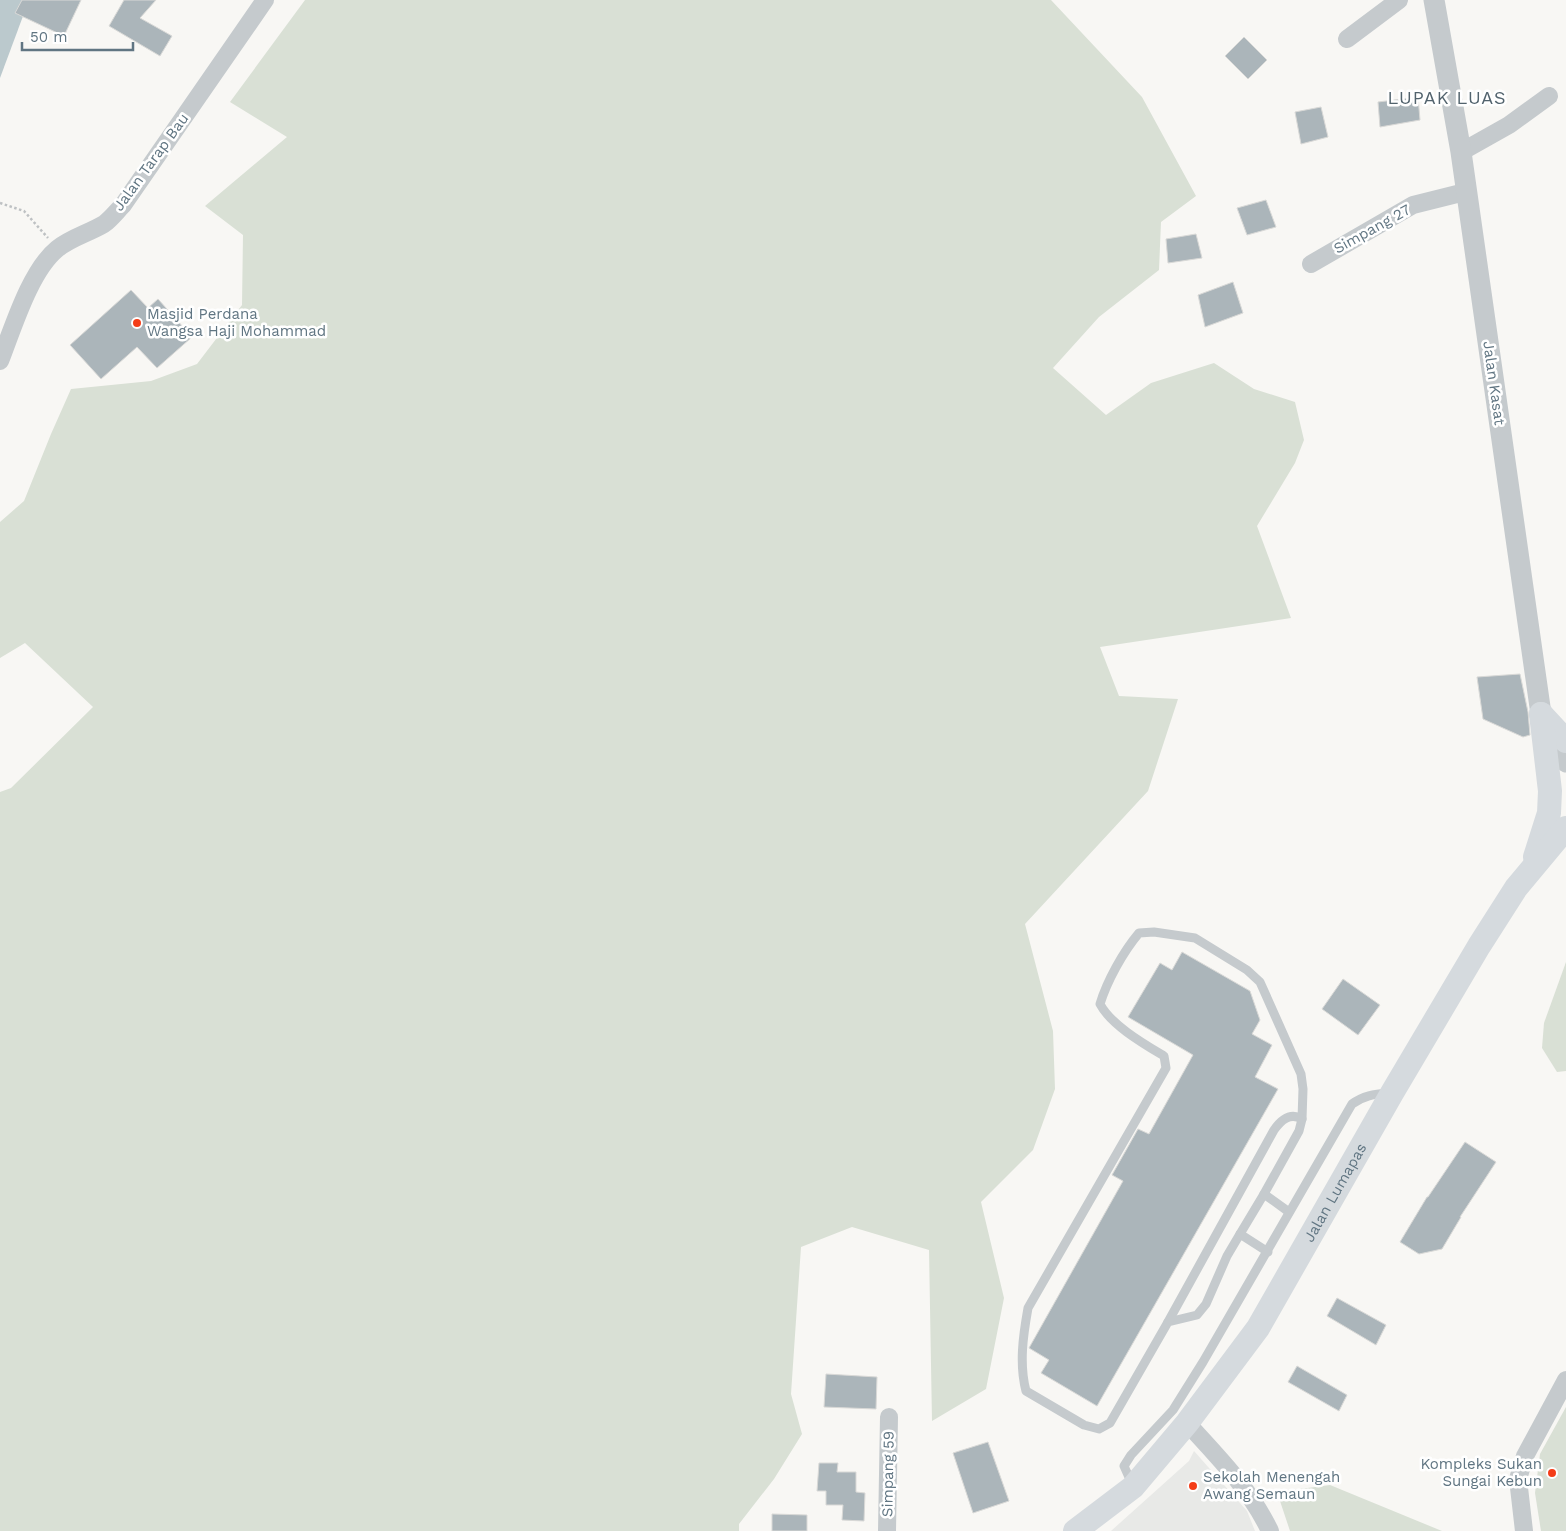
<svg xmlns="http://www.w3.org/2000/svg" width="1566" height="1531" font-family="'Work Sans',sans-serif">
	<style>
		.built { fill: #e8e9e7 }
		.green { fill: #d9e0d5 }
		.water { fill: #bbc9cd }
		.building { fill: #abb5ba; stroke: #d9d9d7 }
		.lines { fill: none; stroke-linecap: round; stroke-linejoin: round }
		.path { stroke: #bec1c3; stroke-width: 2.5; stroke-dasharray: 2.5 2.5; stroke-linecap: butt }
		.service { stroke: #c5cacd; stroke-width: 9 }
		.minor { stroke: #c5cacd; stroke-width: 18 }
		.tertiary { stroke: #c5cacd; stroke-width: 21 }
		.secondary { stroke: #d5dade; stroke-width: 24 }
		.poi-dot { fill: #f43d18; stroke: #fff; stroke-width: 2 }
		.labels { text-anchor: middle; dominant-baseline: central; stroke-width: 5; stroke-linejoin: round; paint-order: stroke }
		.street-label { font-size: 15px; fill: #607582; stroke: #fff }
		.poi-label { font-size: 15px; fill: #607582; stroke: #fff; text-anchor: start }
		.quarter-label { font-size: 18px; letter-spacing: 1px; fill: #52636d; stroke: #fff }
	</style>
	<rect width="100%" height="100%" fill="#f8f7f4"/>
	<!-- built -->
	<path class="built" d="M1194 1451 1247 1511 1255 1531H1111L1189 1461Z"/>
	<!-- green -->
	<g class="green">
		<path d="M305 0H1051L1142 97 1196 196 1161 222 1159 270 1099 317 1053 368 1106 415 1151 383 1214 363 1254 389 1295 402 1304 440 1295 463 1257 526 1291 618 1100 647 1119 696 1178 699 1148 791 1025 924 1053 1031 1055 1089 1033 1150 981 1202 1004 1298 986 1389 932 1421 929 1250 852 1227 801 1247 791 1394 802 1434 774 1479 739 1524V1531H0V792L11 788 93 707 25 643 0 658V522L24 501 51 434 71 389 151 381 197 364 242 305 243 235 205 206 287 137 230 102Z"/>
		<path d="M1566 962V1071L1557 1072 1542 1048 1544 1023Z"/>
		<path d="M1566 1407V1531H1541L1535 1493 1540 1454Z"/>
		<path d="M1330 1485 1442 1531H1290L1277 1492Z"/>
	</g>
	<!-- water -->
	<path class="water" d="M0 0H29L0 78Z"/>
	<!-- building -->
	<g class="building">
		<path d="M22 0H81L64 36 15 13Z"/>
		<path d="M124 0H156L140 18 172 36 160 56 109 26Z"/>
		<path d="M1244 37 1267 60 1248 79 1225 56Z"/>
		<path d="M1418 97 1420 120 1380 127 1378 102Z"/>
		<path d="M1321 107 1328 137 1301 144 1295 112Z"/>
		<path d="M1266 200 1276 227 1247 235 1237 208Z"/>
		<path d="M1196 234 1202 258 1168 263 1166 239Z"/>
		<path d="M1233 282 1243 313 1205 327 1198 295Z"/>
		<path d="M131 290 148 308 158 299 192 337 157 368 137 347 101 379 70 345Z"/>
		<path d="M1520 674 1528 712 1530 735 1523 737 1483 719 1477 677Z"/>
		<path d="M1182 952 1250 991 1260 1020 1252 1034 1272 1045 1255 1077 1278 1089 1097 1406 1041 1373 1049 1360 1029 1348 1123 1181 1112 1175 1138 1129 1149 1134 1193 1055 1128 1017 1160 963 1172 970Z"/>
		<path d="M1343 979 1380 1005 1358 1035 1322 1009Z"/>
		<path d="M1465 1142 1496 1162 1460 1217H1461L1442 1249 1419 1254 1400 1242 1427 1197H1428Z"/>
		<path d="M1337 1298 1386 1325 1376 1345 1327 1316Z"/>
		<path d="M1297 1366 1347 1395 1339 1411 1288 1382Z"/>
		<path d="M826 1374 877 1377 876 1409 824 1407Z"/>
		<path d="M988 1442 1009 1501 973 1513 953 1453Z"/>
		<path d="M819 1463H838L837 1472H856V1492L865 1493 864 1521 842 1520 843 1505H826V1491H817Z"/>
		<path d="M772 1514 807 1515V1531H772Z"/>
	</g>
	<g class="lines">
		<!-- path -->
		<path class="path" d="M0 203 24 211 48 238"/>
		<!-- service -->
		<g class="service">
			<path d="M1240 1234 1264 1194"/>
			<path d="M1268 1252 1240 1234 1227 1256 1206 1304 1197 1315 1168 1322 1110 1423 1099 1429 1084 1425 1026 1391C1019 1364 1023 1336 1028 1308L1166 1068 1164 1056C1144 1044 1111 1025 1100 1004 1107 981 1123 952 1139 933L1154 932 1195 938 1247 970 1260 982 1301 1074 1303 1089 1302 1119 1299 1131 1264 1194 1289 1212"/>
			<path d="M1168 1322 1274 1130C1281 1120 1290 1112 1302 1119"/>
			<path d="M1132 1484 1124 1466 1131 1455 1173 1410 1203 1362 1352 1104C1363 1096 1374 1094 1388 1093"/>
		</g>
		<!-- minor -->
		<g class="minor">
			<path d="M1347 39 1399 0"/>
			<path d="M1461 152 1509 125 1549 96"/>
			<path d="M1311 264 1413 205 1465 192"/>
			<path d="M0 361C13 328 30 271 57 249 70 238 89 233 104 224 111 219 117 211 123 205L265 0"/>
			<path d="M1187 1423C1218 1457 1250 1489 1270 1531"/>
			<path d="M887 1531 889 1417"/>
			<path d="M1524 1531 1518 1479 1525 1456 1566 1380"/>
		</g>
		<!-- tertiary -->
		<path class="tertiary" d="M1434 0 1461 152 1541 714 1566 762"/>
		<!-- secondary -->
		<g class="secondary">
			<path d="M1541 714 1566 741"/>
			<path d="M1535 857 1549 813 1550 791 1541 714"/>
			<path id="s1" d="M1075 1531 1133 1487 1187 1423 1258 1328 1392 1093 1479 946 1516 888 1566 828"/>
		</g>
	</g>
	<!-- markers -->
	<g class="poi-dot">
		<circle cx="137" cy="323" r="5"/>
		<circle cx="1552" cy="1473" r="5"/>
		<circle cx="1193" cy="1486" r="5"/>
	</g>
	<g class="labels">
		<!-- street labels -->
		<g class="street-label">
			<text transform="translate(151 162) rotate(-54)">Jalan Tarap Bau</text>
			<text transform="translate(1372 229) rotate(-29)">Simpang 27</text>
			<text transform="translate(1494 383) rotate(82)">Jalan Kasat</text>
			<text stroke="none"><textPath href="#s1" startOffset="431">Jalan Lumapas</textPath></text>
			<text transform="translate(888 1474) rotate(-89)">Simpang 59</text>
		</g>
		<!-- poi labels -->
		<g class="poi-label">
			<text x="147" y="314">Masjid Perdana<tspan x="147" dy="17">Wangsa Haji Mohammad</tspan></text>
			<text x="1542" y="1464" text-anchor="end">Kompleks Sukan<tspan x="1542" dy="17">Sungai Kebun</tspan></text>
			<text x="1203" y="1477">Sekolah Menengah<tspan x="1203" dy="17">Awang Semaun</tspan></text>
		</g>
		<!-- quarter labels -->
		<g class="quarter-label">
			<text x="1447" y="97">LUPAK LUAS</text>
		</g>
	</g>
	<!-- scale -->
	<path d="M22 42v8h111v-8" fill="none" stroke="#607582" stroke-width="2.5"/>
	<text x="30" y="42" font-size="15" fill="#607582" stroke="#ffffff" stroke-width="4" paint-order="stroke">50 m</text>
</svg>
